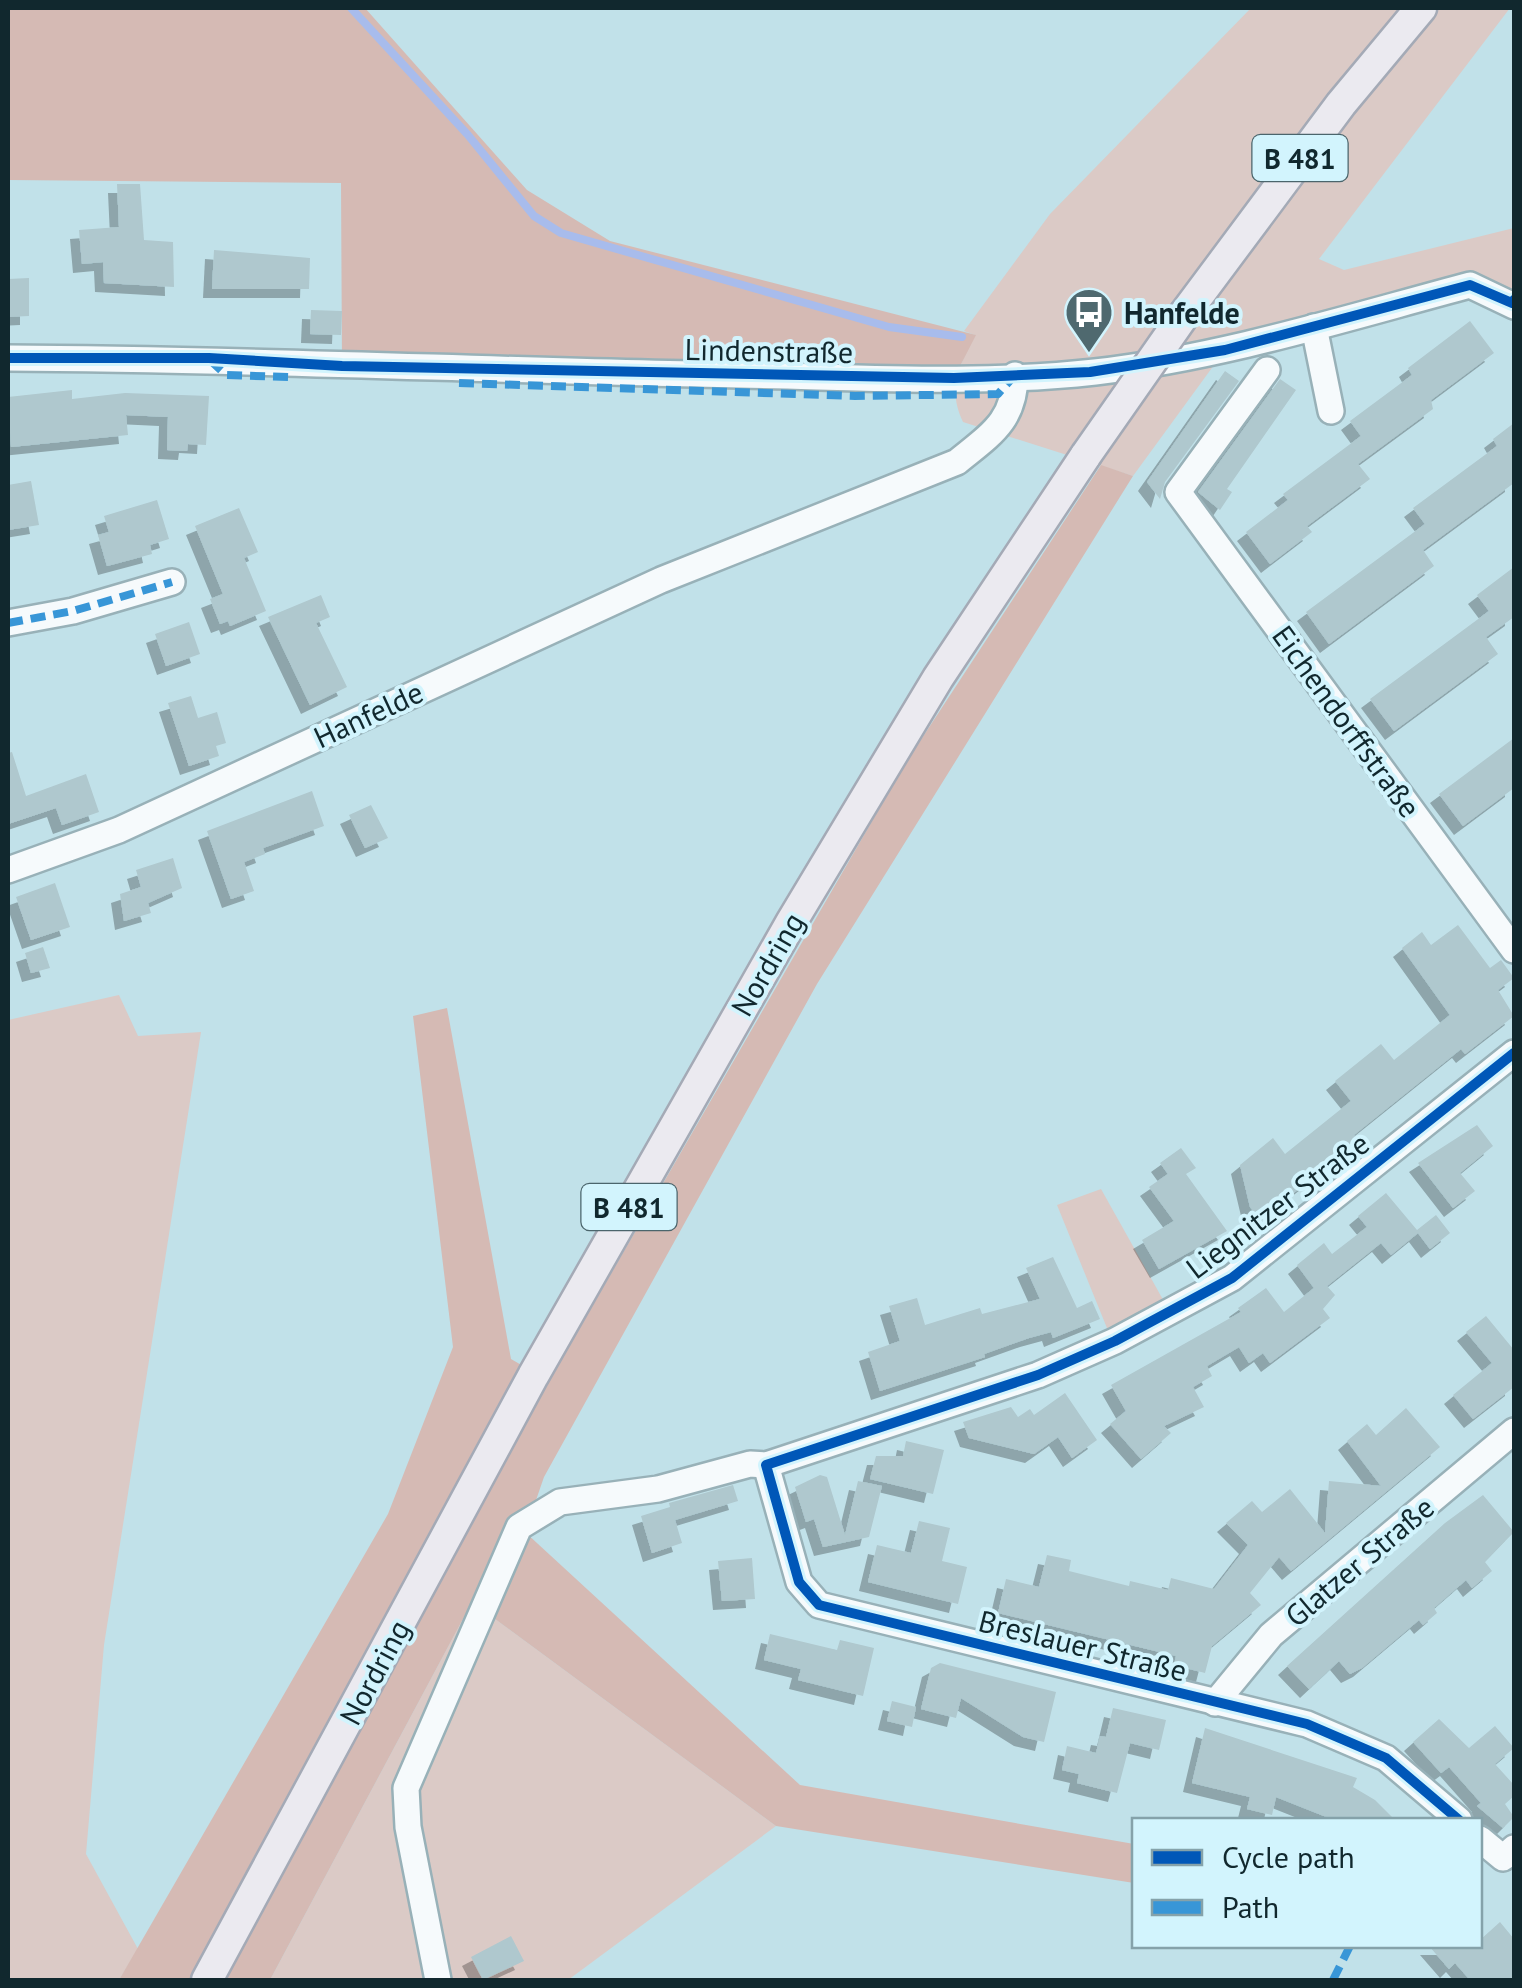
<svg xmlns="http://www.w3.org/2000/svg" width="1522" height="1988" font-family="'PT Sans',sans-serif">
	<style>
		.green { fill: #dbcac6 }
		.forest { fill: #d5bab4 }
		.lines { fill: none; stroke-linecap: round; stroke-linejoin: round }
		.stream { stroke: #a8bcec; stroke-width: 8 }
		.building { fill: #afc8ce; filter: url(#shadow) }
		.minor-casing { stroke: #98b1b8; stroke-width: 30 }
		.major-casing { stroke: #a4aab6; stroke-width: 35 }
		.minor { stroke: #f6fafc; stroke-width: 25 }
		.major { stroke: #ebeaf0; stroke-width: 30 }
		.major-bridge-casing { stroke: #a4aab6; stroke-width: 35; stroke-linecap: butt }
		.major-bridge { stroke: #ebeaf0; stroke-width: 30 }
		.quiet { stroke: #3896d7; stroke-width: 8; stroke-dasharray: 15 8; stroke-linecap: butt }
		.cycleway-casing { stroke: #d2f4fd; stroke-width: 16 }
		.cycleway { stroke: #0057b8; stroke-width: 10 }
		.labels { text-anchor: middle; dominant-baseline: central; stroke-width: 8; stroke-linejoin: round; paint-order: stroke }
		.shield { fill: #d2f4fd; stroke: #4b656c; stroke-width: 2.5 }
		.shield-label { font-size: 28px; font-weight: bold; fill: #11282e }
		.poi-label { font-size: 30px; font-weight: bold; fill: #11282e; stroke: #d2f4fd; text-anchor: start }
		.street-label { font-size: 30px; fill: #11282e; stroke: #d2f4fd }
	</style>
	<defs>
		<filter id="shadow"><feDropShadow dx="-9" dy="9" stdDeviation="0" flood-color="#0004"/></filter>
	</defs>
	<rect width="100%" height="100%" fill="#c1e1e9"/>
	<!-- green -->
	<g class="green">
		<path d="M1251 8H1510L1319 259 1344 270 1514 228V300L1491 292 1225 350 1133 476 963 422C947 388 959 367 975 335L964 331 1050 214Z"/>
		<path d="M119 995 138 1036 201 1032 104 1645 86 1854 138 1949 119 1980H8V1020Z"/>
		<path d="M1101 1189 1166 1305 1109 1333 1057 1205Z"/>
		<path d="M472 1602 776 1826 568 1980H270Z"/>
	</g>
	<!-- forest -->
	<g class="forest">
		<path d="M8 8H365L527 190 610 241 976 335 954 378 342 366 341 183 8 180Z"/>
		<path d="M1101 465 1133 476 817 984 544 1477 525 1532 800 1785 1134 1844V1883L776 1826 472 1602 270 1980H119L388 1514 453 1347 413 1016 447 1008 511 1359 549 1381 905 764Z"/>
	</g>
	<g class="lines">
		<!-- stream -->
		<path class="stream" d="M351 8 468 135 534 216 561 233 889 327 962 337"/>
	</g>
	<!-- building -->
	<g class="building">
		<path d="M117 184H140L144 240 173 242 174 287 104 283 103 262 82 264 79 230 119 227Z"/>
		<path d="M214 250 310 258 309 289H212Z"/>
		<path d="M29 278V316L8 317V279Z"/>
		<path d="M311 310 342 311 341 335 310 334Z"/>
		<path d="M1470 321 1494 353 1431 400 1433 409 1358 464 1370 479 1307 526 1312 532 1270 564 1246 532 1288 500 1283 494 1361 436 1350 421 1412 375 1408 368Z"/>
		<path d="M1225 371 1239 381 1165 482 1160 499 1147 482Z"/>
		<path d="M1280 379 1296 390 1227 489 1232 492 1220 510 1198 492Z"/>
		<path d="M72 390V399L125 393 209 396 206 445 188 444 187 451 167 450 168 417 126 415 128 435 11 447 8 397Z"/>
		<path d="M1514 423V483L1423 550 1434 566 1329 644 1306 612 1425 524 1413 508 1497 446 1493 439Z"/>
		<path d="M31 481 39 525 8 530V485Z"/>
		<path d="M157 500 169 539 150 545 152 554 107 566 98 535 109 532 104 516Z"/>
		<path d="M239 508 258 552 244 558 266 611 230 626 228 621 220 624 210 599 223 594 195 526Z"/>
		<path d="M1514 567V617L1486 637 1498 654 1394 731 1370 699 1489 611 1477 595Z"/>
		<path d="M321 595 330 617 316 623 347 687 310 705 268 617Z"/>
		<path d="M189 622 200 654 166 666 155 634Z"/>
		<path d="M191 696 198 718 217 712 226 743 216 746 219 756 189 766 168 703Z"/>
		<path d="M1514 738V788L1463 826 1439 794Z"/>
		<path d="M12 752 26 796 86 774 99 812 62 825 56 808 8 824V753Z"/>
		<path d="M312 791 324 826 263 848 265 854 244 862 254 891 231 899 207 831Z"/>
		<path d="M371 805 388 838 365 848 349 815Z"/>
		<path d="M173 858 182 888 148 903 151 913 124 921 120 894 141 887 136 870Z"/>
		<path d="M55 883 70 927 31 940 16 897Z"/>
		<path d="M1458 925 1490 968 1501 960 1514 978 1498 990 1514 1016 1465 1054 1461 1049 1354 1135 1358 1140 1335 1161 1260 1219 1250 1207 1240 1165 1273 1138 1285 1154 1351 1101 1335 1081 1381 1044 1394 1060 1450 1015 1402 948 1422 932 1431 945Z"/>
		<path d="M43 947 50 968 31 973 25 953Z"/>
		<path d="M1477 1125 1493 1146 1460 1173 1475 1191 1453 1208 1418 1163Z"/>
		<path d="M1181 1148 1196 1168 1186 1174 1227 1231 1159 1269 1142 1240 1174 1221 1149 1187 1168 1174 1160 1163Z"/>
		<path d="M1386 1193 1417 1230 1436 1215 1450 1233 1430 1249 1418 1233 1391 1255 1381 1243 1327 1286 1335 1295 1323 1309 1330 1318 1270 1363 1263 1353 1249 1363 1239 1347 1207 1366 1212 1376 1193 1387 1204 1407 1164 1426 1171 1433 1141 1459 1110 1424 1126 1411 1111 1385 1241 1312 1238 1308 1266 1288 1284 1312 1314 1288 1297 1265 1324 1243 1332 1254 1367 1227 1358 1216Z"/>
		<path d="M1053 1257 1077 1308 1092 1301 1100 1319 1053 1338 1051 1332 1029 1338 984 1354 985 1357 880 1391 868 1352 900 1341 889 1306 917 1298 925 1325 980 1308 982 1314 1040 1299 1026 1268Z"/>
		<path d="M1486 1316 1514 1350V1387L1473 1419 1453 1395 1492 1363 1466 1332Z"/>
		<path d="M1065 1393 1097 1440 1072 1458 1058 1437 1034 1454 969 1438 963 1422 1011 1407 1018 1417 1030 1409 1034 1415Z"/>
		<path d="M1406 1408 1440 1447 1291 1571 1279 1557 1250 1593 1261 1605 1212 1646 1205 1673 1174 1665 1176 1656 998 1613 1006 1579 1039 1587 1047 1555 1071 1560 1069 1571 1129 1586 1130 1581 1168 1590 1171 1578 1214 1589 1248 1545 1226 1523 1252 1501 1262 1512 1290 1489 1325 1533 1329 1481 1381 1486 1347 1441 1367 1424 1376 1435Z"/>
		<path d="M906 1441 944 1450 933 1494 870 1479 876 1456H903Z"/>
		<path d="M820 1475 827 1477 845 1535 858 1481 882 1486 869 1537 823 1547 814 1519 806 1522 795 1487Z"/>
		<path d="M733 1485 738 1501 675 1520 682 1543 652 1553 641 1516 670 1507 669 1503Z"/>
		<path d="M1483 1495 1514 1532 1485 1562 1492 1571 1472 1588 1466 1580 1434 1608 1437 1613 1423 1625 1419 1620 1362 1668 1350 1674 1339 1661 1309 1689 1287 1666 1445 1523Z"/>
		<path d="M919 1521 950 1528 942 1561 967 1567 958 1604 868 1582 877 1545 911 1553Z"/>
		<path d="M752 1558 755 1599 722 1601 718 1561Z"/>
		<path d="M770 1634 837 1650 840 1640 874 1648 863 1696 798 1680 801 1669 764 1660Z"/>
		<path d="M940 1663 1056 1692 1044 1742 1023 1737 961 1698 956 1718 921 1709 931 1668Z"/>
		<path d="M892 1701 916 1707 912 1727 887 1721Z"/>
		<path d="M1113 1708 1166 1720 1159 1750 1130 1743 1117 1793 1077 1783 1079 1774 1062 1770 1067 1746 1096 1753 1100 1736 1106 1737Z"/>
		<path d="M1439 1719 1469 1748 1495 1726 1514 1748 1495 1764 1514 1785V1796L1505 1804 1514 1817 1503 1828 1477 1806 1481 1803 1449 1767 1441 1773 1413 1742Z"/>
		<path d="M1205 1728 1357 1778 1353 1787 1375 1800 1395 1820H1334L1276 1797 1272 1815 1247 1809 1250 1797 1192 1783Z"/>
		<path d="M1500 1922 1514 1939V1980H1470L1455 1963 1449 1969 1429 1946H1480V1940Z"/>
		<path d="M511 1936 524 1961 483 1980 471 1957Z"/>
	</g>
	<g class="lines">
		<!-- minor casing -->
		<g class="minor-casing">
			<g id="minor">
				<path d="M1314 327 1331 411"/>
				<path d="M8 358C252 359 496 371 740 375 857 377 978 385 1095 372 1223 357 1346 318 1470 285L1514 306"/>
				<path d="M1267 370 1178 492 1514 950"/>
				<path d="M8 623 73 611 172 582"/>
				<path d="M8 870 119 830 661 580 957 462C990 435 1015 421 1015 375"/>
				<path d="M766 1465 799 1582 819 1605 1307 1724 1386 1758 1459 1820"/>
				<path d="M1215 1703 1271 1635 1514 1431"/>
				<path d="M1480 1839 1503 1858 1514 1848"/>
				<path d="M438 1980 408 1827 406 1788 519 1527 560 1502 658 1489 750 1464 766 1465 1038 1375 1115 1341 1232 1278 1514 1053"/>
			</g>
		</g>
		<!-- major casing -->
		<g class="major-casing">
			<g id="major">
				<path d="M1186 312 1341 104 1421 8"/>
				<path d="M207 1980 533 1376 792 921 938 678 1086 455"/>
			</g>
		</g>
		<!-- minor -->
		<use href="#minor" class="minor"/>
		<!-- major -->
		<use href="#major" class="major"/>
		<!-- major-bridge casing -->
		<g class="major-bridge-casing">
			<path id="major-bridge" d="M1086 455 1186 312"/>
		</g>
		<!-- major-bridge -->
		<use href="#major-bridge" class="major-bridge"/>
		<!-- quiet -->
		<g class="quiet">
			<path d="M210 360 226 375 289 377"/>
			<path d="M459 383 855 396 998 394 1015 375"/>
			<path d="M8 623 73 611 172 582"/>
			<path d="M1333 1980 1350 1946"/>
		</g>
		<!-- cycleway casing -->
		<g class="cycleway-casing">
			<g id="cycleway">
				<path d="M8 358H209L342 366 954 378 1090 372 1225 350 1470 285 1512 303 1514 300"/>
				<path d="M1459 1820 1386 1758 1307 1724 819 1605 799 1582 766 1465 1038 1375 1115 1341 1232 1278 1514 1053"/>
			</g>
		</g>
		<!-- cycleway -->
		<use href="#cycleway" class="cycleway"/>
	</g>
	<!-- icons -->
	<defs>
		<g id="bus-pin" transform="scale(2.5)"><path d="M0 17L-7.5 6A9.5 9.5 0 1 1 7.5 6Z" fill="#4f696f" stroke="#d2f4fd"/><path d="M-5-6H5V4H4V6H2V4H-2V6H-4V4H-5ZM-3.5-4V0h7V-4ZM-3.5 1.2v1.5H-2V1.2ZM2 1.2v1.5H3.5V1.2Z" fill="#fff"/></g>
	</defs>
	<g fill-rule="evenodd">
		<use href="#bus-pin" x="1089" y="312"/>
	</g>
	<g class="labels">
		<!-- shield labels -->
		<g class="shield">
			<rect x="1252.5" y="135" width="95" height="46" rx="8"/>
			<rect x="581.5" y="1184" width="95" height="46" rx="8"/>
		</g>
		<g class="shield-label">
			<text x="1300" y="158">B 481</text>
			<text x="629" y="1207">B 481</text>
		</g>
		<!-- poi labels -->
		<g class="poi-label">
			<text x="1124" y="312">Hanfelde</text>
		</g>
		<!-- street labels -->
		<g class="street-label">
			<text transform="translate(769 350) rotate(1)">Lindenstraße</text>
			<text transform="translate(368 714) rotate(-25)">Hanfelde</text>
			<text transform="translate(1347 721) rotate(54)">Eichendorffstraße</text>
			<text transform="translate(767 964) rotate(-60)">Nordring</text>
			<text transform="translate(1277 1205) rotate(-37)">Liegnitzer Straße</text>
			<text transform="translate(1359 1561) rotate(-40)">Glatzer Straße</text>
			<text transform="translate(1083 1645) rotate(14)">Breslauer Straße</text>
			<text transform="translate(374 1672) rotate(-62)">Nordring</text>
		</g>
	</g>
	<!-- border -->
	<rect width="1522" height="1988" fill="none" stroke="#11282e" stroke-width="20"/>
	<!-- legend -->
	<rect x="1132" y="1818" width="350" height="130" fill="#d2f4fd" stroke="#85a2aa" stroke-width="2.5"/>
	<rect x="1152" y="1850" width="50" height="15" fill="#0057b8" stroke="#85a2aa" stroke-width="2.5"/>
	<text x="1222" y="1868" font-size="30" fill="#11282e">Cycle path</text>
	<rect x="1152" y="1900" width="50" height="15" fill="#3896d7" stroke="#85a2aa" stroke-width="2.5"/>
	<text x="1222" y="1918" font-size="30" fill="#11282e">Path</text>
</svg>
